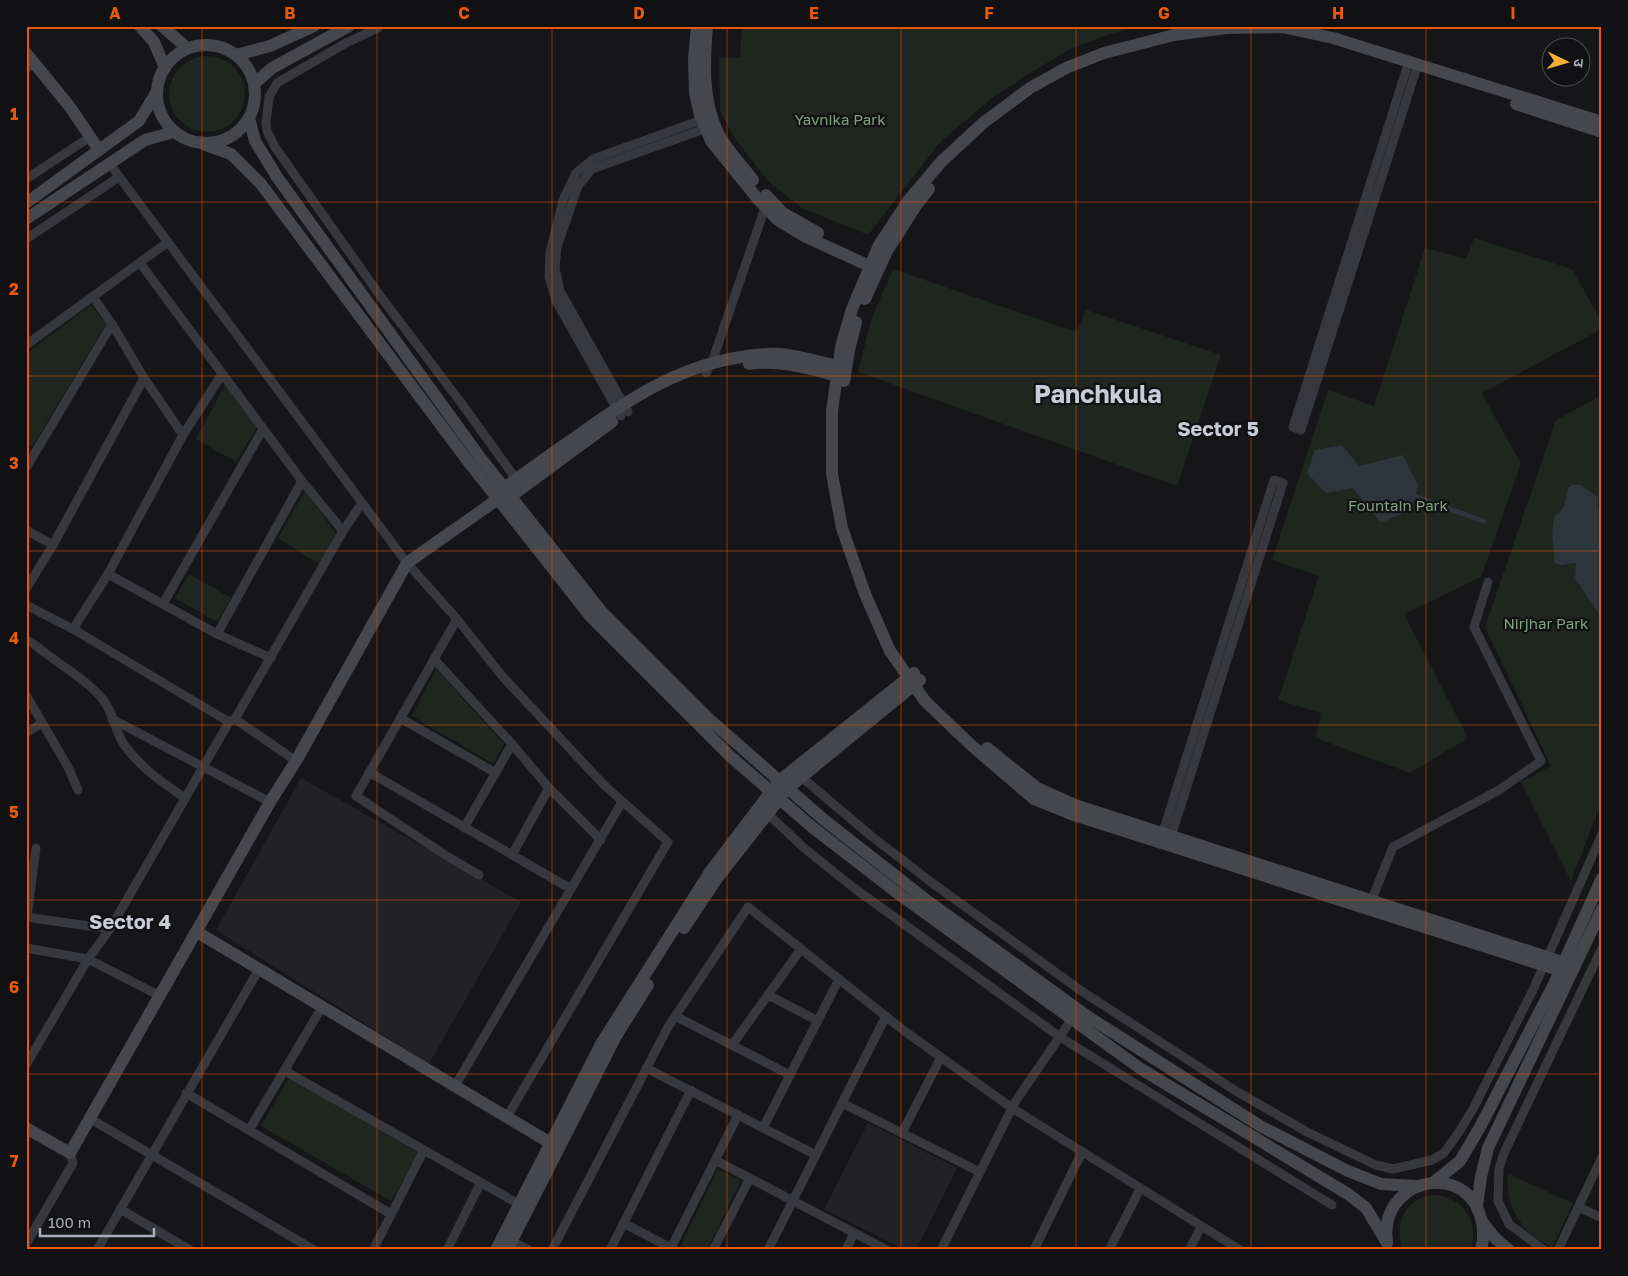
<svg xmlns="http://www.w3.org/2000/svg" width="1628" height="1276" font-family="'Golos Text','Noto Sans Devanagari',sans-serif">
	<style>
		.built { fill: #222225 }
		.green { fill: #1e261f }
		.water { fill: #2c353c }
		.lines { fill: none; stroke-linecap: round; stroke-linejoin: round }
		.street { stroke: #37383d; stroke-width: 9 }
		.secondary { stroke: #45474d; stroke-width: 12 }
		.grid { fill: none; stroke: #e8590c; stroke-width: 1; stroke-opacity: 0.55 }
		.labels { text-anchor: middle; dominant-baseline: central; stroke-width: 4.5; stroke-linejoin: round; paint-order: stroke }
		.park-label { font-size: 15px; fill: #7fa381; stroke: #111113 }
		.district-label { font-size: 20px; font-weight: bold; fill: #c9ccd4; stroke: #111113 }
		.town-label { font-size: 25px; font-weight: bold; fill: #c9ccd4; stroke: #111113 }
		.neatline { fill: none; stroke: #e8590c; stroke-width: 2 }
		.grid-label { font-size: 16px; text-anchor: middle; font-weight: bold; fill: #e8590c }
	</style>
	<rect width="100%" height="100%" fill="#161618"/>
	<!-- built -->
	<g class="built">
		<path d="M301 778 521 902 429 1064 216 930Z"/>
		<path d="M868 1123 957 1168 916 1250H905L824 1209Z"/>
	</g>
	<!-- green -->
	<g class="green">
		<path d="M742 26H1141L1110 34 1072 48 1027 75 995 96 941 141 868 235 802 208 769 182 735 139 720 111 719 58H740Z"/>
		<circle cx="207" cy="94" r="38"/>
		<path d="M1474 238 1572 269 1602 322V329L1482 393 1521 464 1481 577 1404 614 1468 738 1410 773 1316 738 1321 713 1278 700 1319 576 1272 560 1328 390 1374 406 1425 248 1466 259Z"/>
		<path d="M893 269 1076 332 1086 310 1221 355 1177 486 858 372 871 320Z"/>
		<path d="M91 305 106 324 32 447 26 444V354Z"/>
		<path d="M225 385 257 427 236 462 196 439Z"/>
		<path d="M1602 395V801L1571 881 1521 782 1551 766 1485 627 1556 420Z"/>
		<path d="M305 491 338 536 320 565 278 538Z"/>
		<path d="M189 574 231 598 217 622 175 598Z"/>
		<path d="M436 669 504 744 493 764 412 716Z"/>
		<path d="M289 1078 419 1153 391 1201 261 1126Z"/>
		<path d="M718 1169 741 1180 707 1250H692L681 1245Z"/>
		<path d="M1508 1174 1573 1203 1552 1248C1544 1243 1536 1238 1529 1232 1513 1218 1505 1194 1508 1174Z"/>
		<path d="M1431 1195C1461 1194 1482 1222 1470 1250H1403C1393 1226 1404 1200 1431 1195Z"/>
	</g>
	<!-- water -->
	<g class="water">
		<path d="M1342 445 1359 466 1403 455 1418 485 1416 494 1487 520 1485 524 1414 500 1411 509 1381 523 1353 488 1326 493 1307 473 1315 450Z"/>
		<path d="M1572 485H1581L1598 497V509L1602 512V618L1575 578 1576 563 1561 565 1555 563 1552 534 1554 517 1564 507 1568 488Z"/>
	</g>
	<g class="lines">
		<!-- street -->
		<g class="street">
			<path d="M378 28 346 43 277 83 269 97 266 123 267 131 275 147 381 297 462 404 516 479"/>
			<path d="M1409 61 1293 427 1301 430 1418 64"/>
			<path d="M26 69 34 63"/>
			<path d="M109 163 407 563 457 619 502 676 603 784 668 842 507 1117"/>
			<path d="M26 179 90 137"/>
			<path d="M26 239 119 177"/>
			<path d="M140 263 302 481 343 531"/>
			<path d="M93 297 112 324 144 378 183 435"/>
			<path d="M26 345 168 242"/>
			<path d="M706 373 712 362 766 205"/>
			<path d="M628 412 560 291 555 268 557 247 578 186 592 169 710 127"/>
			<path d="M621 416 556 301 549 277 550 252 563 200 576 173 593 159 707 118"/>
			<path d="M26 468 112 324"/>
			<path d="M26 530 53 545"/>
			<path d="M108 574 217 634 271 658"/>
			<path d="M26 589 53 545 144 378"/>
			<path d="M163 604 263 429"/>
			<path d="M26 605 73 629 229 722 235 719 296 761"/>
			<path d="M457 619 356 796 442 853 479 875"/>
			<path d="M73 629 108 574 183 435 222 374"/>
			<path d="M217 634 302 481"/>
			<path d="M26 640C35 643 40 650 48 655 65 668 94 685 106 704 114 717 116 734 125 746 141 768 163 783 185 798"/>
			<path d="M434 659 512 744 549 788 601 840"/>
			<path d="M26 695 68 767 78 790"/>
			<path d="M400 718 496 773"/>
			<path d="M112 719 270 802"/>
			<path d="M235 719 343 531 362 503"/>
			<path d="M26 733 42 723"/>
			<path d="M369 772 571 889"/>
			<path d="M799 775 870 835 931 882 1080 990 1236 1091 1307 1132 1376 1165 1393 1169 1432 1160 1444 1153 1459 1132 1473 1109 1533 990 1602 834"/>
			<path d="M768 814 804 848 854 888 1060 1037 1332 1205"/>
			<path d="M464 828 512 744"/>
			<path d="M1161 838 1274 480 1283 483 1170 840"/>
			<path d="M512 855 549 788"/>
			<path d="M1370 904 1393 847 1499 790 1541 761 1474 627 1488 582"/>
			<path d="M26 917 110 929"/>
			<path d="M27 917 36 848"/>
			<path d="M26 948 88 959 160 996"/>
			<path d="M768 995 818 1021"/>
			<path d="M675 1016 790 1075"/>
			<path d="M732 1045 801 949"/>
			<path d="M26 1065 88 959 110 929 229 722"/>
			<path d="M646 1068 816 1155"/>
			<path d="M285 1071 524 1207"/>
			<path d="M455 1086 622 802"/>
			<path d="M186 1093 391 1214"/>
			<path d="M842 1103 980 1172"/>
			<path d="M89 1118 314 1250"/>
			<path d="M763 1128 839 979"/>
			<path d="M249 1130 322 1007"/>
			<path d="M902 1133 941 1057"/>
			<path d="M715 1160 887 1250"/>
			<path d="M1578 1207 1602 1218"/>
			<path d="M120 1209 190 1250"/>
			<path d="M623 1223 675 1250"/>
			<path d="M507 1239 529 1250"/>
			<path d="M26 1244 73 1163 70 1153"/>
			<path d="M671 1248 738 1115"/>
			<path d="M97 1250 259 969"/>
			<path d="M373 1250 424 1150"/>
			<path d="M447 1250 481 1182"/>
			<path d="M552 1250 668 1027 748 907 903 1030 1012 1108 1240 1250"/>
			<path d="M610 1250 691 1090"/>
			<path d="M713 1250 750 1178"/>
			<path d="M768 1250 886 1016"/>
			<path d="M846 1250 854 1233"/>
			<path d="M941 1250 1015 1102 1074 1016"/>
			<path d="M1034 1250 1082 1152"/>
			<path d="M1109 1250 1140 1189"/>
			<path d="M1189 1250 1201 1227"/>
			<path d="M1544 1250 1509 1224 1498 1201 1499 1168 1504 1153 1602 948"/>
			<path d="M1558 1250 1602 1157"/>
		</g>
		<!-- secondary -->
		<g class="secondary">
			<path d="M140 26 154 42 165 68"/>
			<path d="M162 26 187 48"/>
			<path d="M697 26 694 59 695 93 700 115 711 141 757 198 778 220 806 237 876 269"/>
			<path d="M707 26C704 62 702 100 718 133 725 147 743 167 753 180"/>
			<circle cx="206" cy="94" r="49"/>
			<path d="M26 53 70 107 99 150"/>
			<path d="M236 55 270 46 314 26"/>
			<path d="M254 84 272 68 349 26"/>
			<path d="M1516 104 1602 132"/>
			<path d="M249 118 255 141 277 177 479 456 601 611 709 719 823 819 925 899 1090 1018 1262 1127 1348 1171 1381 1184 1416 1186"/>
			<path d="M203 144 231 154 261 184 467 460 591 617 730 756 812 827 900 895 1141 1069 1348 1194 1366 1208 1387 1243"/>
			<path d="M766 195 783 213 818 233"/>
			<path d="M26 203 139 121 156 93"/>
			<path d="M26 219 145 140 174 132"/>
			<path d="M865 299 887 251 917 204 929 189"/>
			<path d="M749 364C781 359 814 370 845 378"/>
			<path d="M844 381 849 350 856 322"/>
			<path d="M499 492C523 474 548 456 573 439 623 403 673 369 735 358 750 355 765 353 781 354 802 356 823 363 844 368"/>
			<path d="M506 500 612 422"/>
			<path d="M987 748 1037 788 1075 805 1575 966"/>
			<path d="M684 928 718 877 788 788 920 680"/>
			<path d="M197 932 557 1147"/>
			<path d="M1571 974 1071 814 1034 799 971 745 925 701 890 651 865 594 842 528 832 474V411L841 347 852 309 879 245 908 201 941 162 983 123 1030 88 1066 68 1104 53 1174 35 1226 28 1282 27 1333 38 1602 122"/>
			<path d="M26 1128 70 1153 270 802 296 761 407 563 498 499"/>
			<path d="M1433 1183 1460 1161 1480 1127 1554 984 1602 878"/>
			<path d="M1477 1206 1481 1177 1488 1148 1602 909"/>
			<path d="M1483 1223 1495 1238 1509 1250"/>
			<path d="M1387 1242C1378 1182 1459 1160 1479 1212 1484 1225 1485 1236 1481 1250"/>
			<path d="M496 1250 601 1044 710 872 779 781 914 673"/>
			<path d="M507 1250 616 1036 648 985"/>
		</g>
	</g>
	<!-- grid -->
	<path class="grid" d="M202 26V1250M377 26V1250M552 26V1250M727 26V1250M901 26V1250M1076 26V1250M1251 26V1250M1426 26V1250M26 202H1602M26 376H1602M26 551H1602M26 725H1602M26 900H1602M26 1074H1602"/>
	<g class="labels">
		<!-- park labels -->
		<g class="park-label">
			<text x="840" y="119">Yavnika Park</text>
			<text x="1398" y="505">Fountain Park</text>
			<text x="1546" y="623">Nirjhar Park</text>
		</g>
		<!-- district labels -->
		<g class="district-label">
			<text x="1218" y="428">Sector 5</text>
			<text x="130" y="921">Sector 4</text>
		</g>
		<!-- town labels -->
		<g class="town-label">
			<text x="1098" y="393">Panchkula</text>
		</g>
	</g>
	<!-- border -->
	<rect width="1628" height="1276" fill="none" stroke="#111113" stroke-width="55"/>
	<!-- north arrow -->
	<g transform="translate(1566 62) rotate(95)"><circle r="24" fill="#111113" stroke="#4d4f55"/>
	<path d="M0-4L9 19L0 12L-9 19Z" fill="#f2b134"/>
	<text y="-8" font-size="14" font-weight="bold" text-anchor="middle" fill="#a8adb8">उ</text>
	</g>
	<!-- scale -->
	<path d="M40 1228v8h114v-8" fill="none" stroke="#a8adb8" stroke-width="2.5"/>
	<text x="48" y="1228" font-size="15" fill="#a8adb8" stroke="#111113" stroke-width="4" paint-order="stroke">100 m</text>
	<rect x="28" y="28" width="1572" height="1220" class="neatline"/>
	<g class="grid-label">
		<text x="115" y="19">A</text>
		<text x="290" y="19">B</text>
		<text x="464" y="19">C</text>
		<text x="639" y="19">D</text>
		<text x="814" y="19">E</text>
		<text x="989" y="19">F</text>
		<text x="1164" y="19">G</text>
		<text x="1338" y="19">H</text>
		<text x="1513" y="19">I</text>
		<text x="14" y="120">1</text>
		<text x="14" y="295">2</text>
		<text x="14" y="469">3</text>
		<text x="14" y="644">4</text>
		<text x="14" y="818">5</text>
		<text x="14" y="993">6</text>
		<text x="14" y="1167">7</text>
	</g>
</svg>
